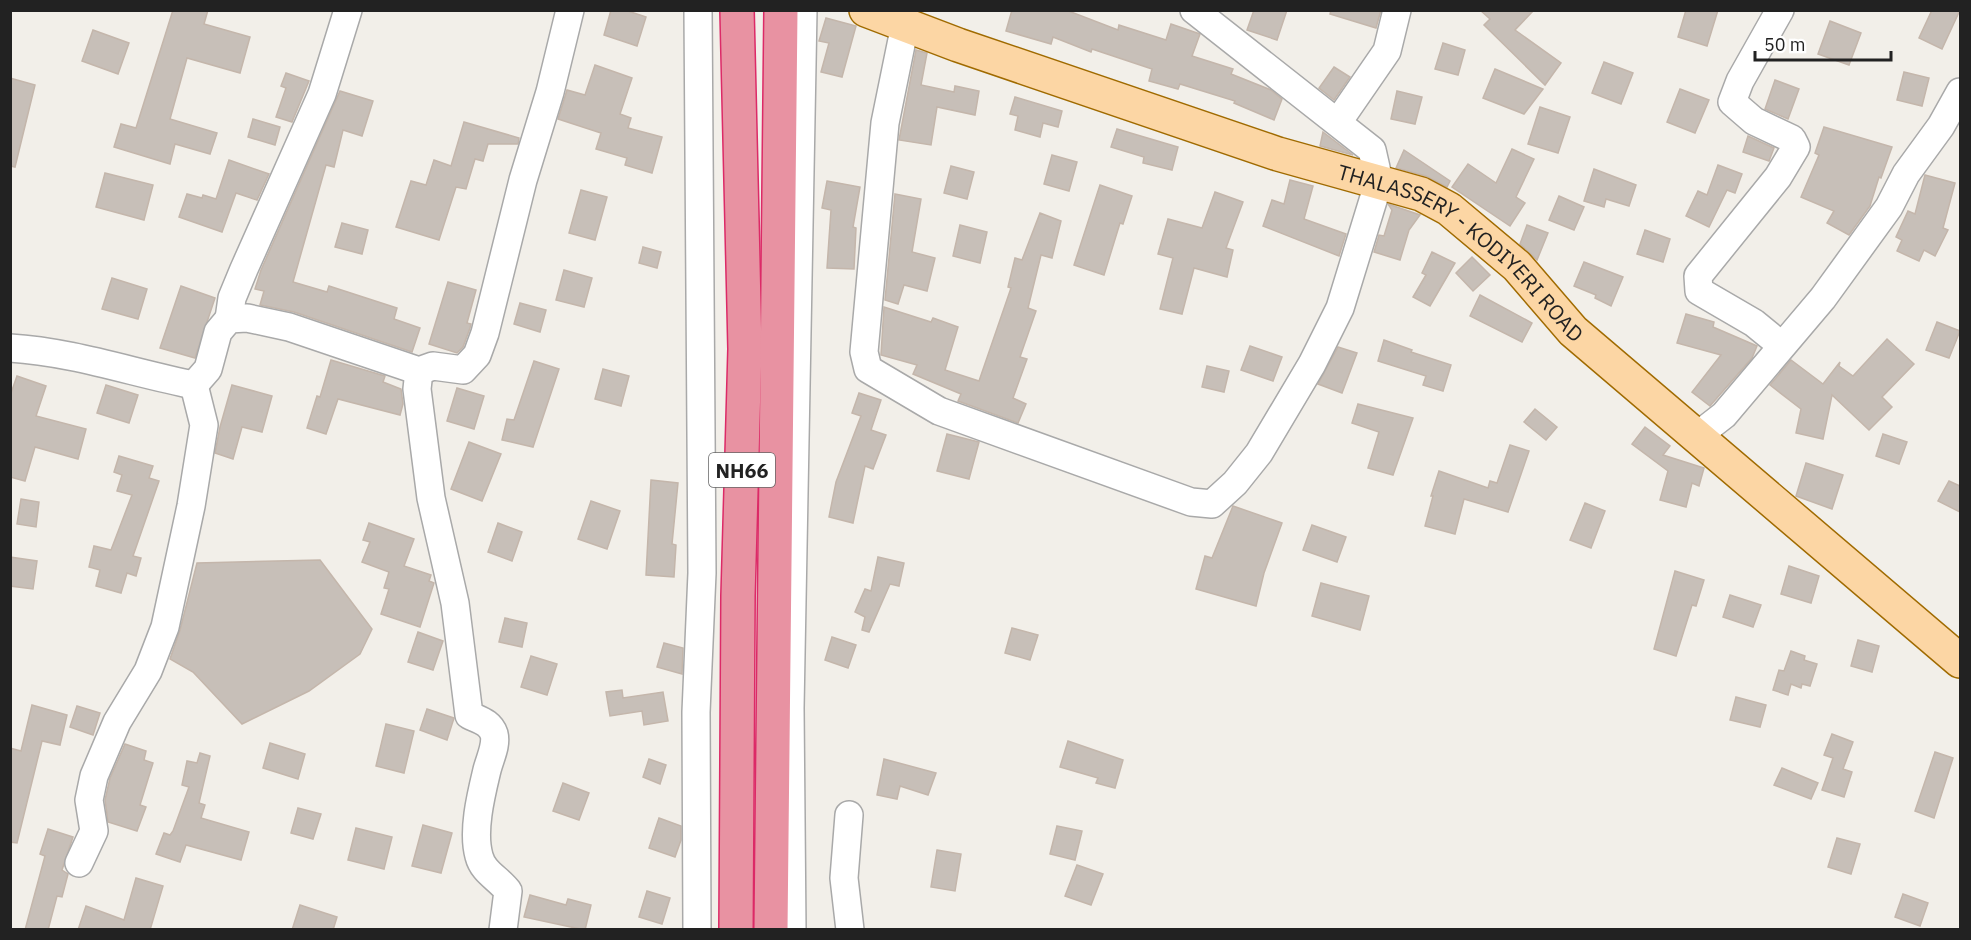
<svg xmlns="http://www.w3.org/2000/svg" width="1971" height="940" font-family="'IBM Plex Sans',sans-serif">
	<style>
		.building { fill: #c7bfb8; stroke: #c4b6ab; stroke-width: 1.5 }
		.lines { fill: none; stroke-linecap: round; stroke-linejoin: round }
		.minor-casing { stroke: #a9a9a9; stroke-width: 30 }
		.major-casing { stroke: #a06b00; stroke-width: 36 }
		.highway-casing { stroke: #dc2a67; stroke-width: 36 }
		.minor { stroke: #fff; stroke-width: 27 }
		.major { stroke: #fcd6a4; stroke-width: 33 }
		.highway { stroke: #e892a2; stroke-width: 33 }
		.labels { text-anchor: middle; dominant-baseline: central; stroke-width: 4.5; stroke-linejoin: round; paint-order: stroke }
		.shield { fill: #fff; stroke: #646464; stroke-width: 1.5 }
		.shield-label { font-size: 20px; font-weight: bold; fill: #222 }
		.street-label { font-size: 21px; fill: #222; stroke: #fff }
	</style>
	<rect width="100%" height="100%" fill="#f2efe9"/>
	<!-- building -->
	<g class="building">
		<path d="M173 10H208L204 24 250 37 240 73 187 58 170 119 217 133 210 154 175 144 170 164 114 147 121 124 136 128Z"/>
		<path d="M611 10H625L646 17 637 46 604 35Z"/>
		<path d="M1012 10H1066L1118 30 1119 25 1166 40 1171 24 1200 34 1192 56 1233 69 1231 74 1271 90 1282 99 1274 120 1234 103 1235 101 1180 84 1178 89 1149 81 1152 69 1092 49 1091 52 1053 37 1051 44 1006 31Z"/>
		<path d="M1254 10H1287L1277 40 1247 30Z"/>
		<path d="M1331 10H1381L1376 28 1330 14Z"/>
		<path d="M1480 10H1534L1515 30 1561 63 1545 85 1484 25 1490 19Z"/>
		<path d="M1686 10H1718L1707 46 1678 37Z"/>
		<path d="M1932 10H1960L1942 49 1919 38Z"/>
		<path d="M826 18 856 26 842 77 821 72 829 43 819 41Z"/>
		<path d="M1830 21 1861 33 1849 65 1818 54Z"/>
		<path d="M93 30 129 43 118 74 82 61Z"/>
		<path d="M1443 43 1465 50 1458 75 1435 69Z"/>
		<path d="M916 50 927 53 921 85 954 92 955 86 979 91 975 115 937 107 931 145 899 140Z"/>
		<path d="M1604 62 1633 73 1621 104 1592 93Z"/>
		<path d="M595 65 632 78 620 114 631 118 628 128 662 137 652 173 625 165 627 158 596 149 601 133 558 119 567 90 585 95Z"/>
		<path d="M1334 67 1350 77 1334 100 1319 88Z"/>
		<path d="M1495 69 1543 89 1524 114 1483 98Z"/>
		<path d="M1904 72 1929 78 1922 106 1897 100Z"/>
		<path d="M286 73 309 81 292 122 276 117 286 88 281 86Z"/>
		<path d="M10 78 35 85 15 167 10 166Z"/>
		<path d="M1775 80 1799 89 1788 119 1765 109Z"/>
		<path d="M1680 89 1709 100 1695 133 1667 122Z"/>
		<path d="M340 91 373 101 362 136 343 130 334 167 326 165 293 282 327 292 329 286 397 308 394 319 420 328 412 352 294 312 260 305 264 291 255 289 261 270Z"/>
		<path d="M1397 91 1422 97 1415 124 1391 119Z"/>
		<path d="M1015 97 1062 111 1058 127 1043 123 1040 137 1015 130 1018 116 1010 114Z"/>
		<path d="M1540 107 1570 117 1558 153 1528 144Z"/>
		<path d="M253 119 280 127 275 145 248 137Z"/>
		<path d="M464 122 519 138 518 144H488L483 161 475 159 466 189 456 187 439 240 396 227 411 181 426 185 434 160 451 166Z"/>
		<path d="M1824 127 1892 147 1881 178 1879 177 1870 206 1849 235 1827 223 1834 211 1801 197 1819 155 1815 153Z"/>
		<path d="M1117 129 1178 147 1172 170 1143 163 1144 157 1111 147Z"/>
		<path d="M1323 132 1353 155 1320 146Z"/>
		<path d="M1748 136 1774 148 1769 161 1743 152Z"/>
		<path d="M1512 149 1534 159 1516 197 1525 203 1510 226 1452 187 1468 164 1496 183Z"/>
		<path d="M1404 150 1450 181 1447 187 1426 176 1396 168Z"/>
		<path d="M1052 155 1077 162 1069 191 1044 184Z"/>
		<path d="M229 160 269 174 257 200 236 193 222 232 179 217 187 194 202 198 203 195 216 199Z"/>
		<path d="M1718 165 1742 174 1735 193 1727 190 1709 227 1686 216 1698 191 1707 195Z"/>
		<path d="M951 166 974 172 967 199 944 193Z"/>
		<path d="M1594 169 1636 185 1629 206 1606 199 1604 207 1584 201Z"/>
		<path d="M105 173 153 185 144 220 96 207Z"/>
		<path d="M1925 175 1955 183 1943 228 1948 230 1935 256 1924 250 1919 261 1897 251 1902 240 1896 237 1908 211 1915 214Z"/>
		<path d="M1290 180 1313 186 1304 219 1346 234 1339 256 1263 226 1272 200 1284 204Z"/>
		<path d="M827 181 860 187 853 227 856 228 854 269 827 268 831 210 822 208Z"/>
		<path d="M1100 185 1132 196 1123 224 1120 223 1104 275 1074 265Z"/>
		<path d="M581 190 607 197 595 240 569 233Z"/>
		<path d="M1215 192 1243 202 1226 248 1233 250 1227 277 1194 268 1182 314 1160 309 1173 258 1158 254 1168 219 1202 228Z"/>
		<path d="M895 194 921 199 912 252 935 258 927 291 904 285 898 304 885 300Z"/>
		<path d="M1559 196 1584 207 1574 230 1549 220Z"/>
		<path d="M1388 204 1420 215 1409 230 1400 260 1374 252 1379 235 1384 236 1392 210Z"/>
		<path d="M1040 213 1061 221 1052 258 1041 255 1028 308 1036 311 1020 357 1027 359 1013 398 1026 404 1018 423 958 401 961 394 913 374 917 365 881 355 884 307 931 322 933 318 958 327 945 370 979 381 1011 288 1008 287 1015 258 1022 260Z"/>
		<path d="M342 223 368 230 362 254 335 247Z"/>
		<path d="M960 225 987 232 980 263 953 256Z"/>
		<path d="M1527 225 1548 233 1537 260 1520 244Z"/>
		<path d="M1645 230 1670 239 1663 262 1637 254Z"/>
		<path d="M643 247 661 252 657 268 639 263Z"/>
		<path d="M1432 252 1455 263 1430 306 1413 297 1426 275 1422 273Z"/>
		<path d="M1472 257 1490 275 1473 291 1456 273Z"/>
		<path d="M1584 262 1623 277 1611 306 1595 298 1596 295 1574 286Z"/>
		<path d="M564 270 592 278 584 307 556 300Z"/>
		<path d="M112 278 147 289 138 319 102 309Z"/>
		<path d="M448 282 476 290 467 323 471 324 470 328 463 347 457 353 429 344Z"/>
		<path d="M181 286 215 298 195 358 160 348Z"/>
		<path d="M1480 295 1532 323 1522 342 1470 316Z"/>
		<path d="M520 303 546 310 540 332 514 324Z"/>
		<path d="M1686 314 1714 322 1713 327 1757 346 1752 358 1710 406 1692 392 1721 355 1677 343Z"/>
		<path d="M1937 322 1960 331 1949 358 1926 350Z"/>
		<path d="M1887 339 1914 364 1882 397 1892 407 1869 430 1832 395 1823 439 1796 433 1801 409 1770 385 1791 360 1823 384 1840 362 1839 366 1853 376Z"/>
		<path d="M1384 340 1412 350 1411 352 1451 365 1443 391 1423 385 1426 376 1378 361Z"/>
		<path d="M1250 346 1282 357 1273 381 1241 370Z"/>
		<path d="M1338 347 1357 353 1342 393 1318 384Z"/>
		<path d="M331 360 385 376 383 382 401 389 403 404 400 415 338 399 326 434 307 428 317 396 320 397Z"/>
		<path d="M534 361 559 369 533 447 502 440 507 419 514 420Z"/>
		<path d="M1207 366 1229 371 1224 392 1202 387Z"/>
		<path d="M603 369 629 376 621 406 595 399Z"/>
		<path d="M17 376 46 386 36 416 86 429 78 459 35 447 25 481 10 477V396Z"/>
		<path d="M106 385 138 395 129 423 97 413Z"/>
		<path d="M232 385 272 396 262 432 242 427 233 459 215 453 220 427Z"/>
		<path d="M457 388 484 396 474 429 447 421Z"/>
		<path d="M859 393 881 400 871 430 886 435 873 469 865 466 853 523 829 517 836 482 861 416 852 413Z"/>
		<path d="M1358 404 1413 418 1393 475 1368 468 1379 432 1352 423Z"/>
		<path d="M1535 409 1557 427 1546 440 1524 422Z"/>
		<path d="M1645 427 1670 446 1663 455 1704 468 1699 486 1692 483 1686 507 1660 500 1668 471 1632 444Z"/>
		<path d="M947 434 979 442 969 479 937 471Z"/>
		<path d="M1883 434 1907 442 1899 464 1876 456Z"/>
		<path d="M469 442 501 454 482 501 451 489Z"/>
		<path d="M1510 445 1529 451 1508 512 1464 499 1455 534 1425 526 1433 496H1431L1439 471 1488 488 1490 481 1497 483Z"/>
		<path d="M119 456 153 466 149 478 159 481 133 556 141 558 136 576 127 573 121 593 96 586 100 570 89 567 94 546 111 550 132 495 117 491 122 475 114 472Z"/>
		<path d="M1806 463 1843 475 1832 509 1796 496Z"/>
		<path d="M651 480 678 483 672 544 676 545 674 577 646 575Z"/>
		<path d="M1949 481 1960 486V512L1938 501Z"/>
		<path d="M21 499 39 502 36 527 17 524Z"/>
		<path d="M591 501 620 511 607 549 578 539Z"/>
		<path d="M1585 503 1605 511 1591 548 1570 540Z"/>
		<path d="M1233 506 1282 523 1264 573 1256 606 1196 589 1205 556 1212 558Z"/>
		<path d="M369 523 414 539 404 566 431 575 429 581 434 583 420 627 381 614 389 589 384 588 389 572 362 562 370 542 363 540Z"/>
		<path d="M498 523 522 532 512 561 488 552Z"/>
		<path d="M1312 525 1346 537 1337 562 1303 550Z"/>
		<path d="M10 557 37 561 33 589 10 586Z"/>
		<path d="M878 557 904 563 899 586 890 584 869 632 862 630 865 617 855 612 865 589 871 591Z"/>
		<path d="M320 560 372 629 360 654 309 691 242 724 193 672 170 659 180 630 197 563Z"/>
		<path d="M1789 566 1819 576 1811 603 1781 594Z"/>
		<path d="M1675 571 1704 580 1696 606 1692 605 1676 656 1654 649Z"/>
		<path d="M1321 583 1369 596 1360 630 1312 616Z"/>
		<path d="M1730 595 1761 605 1753 627 1723 617Z"/>
		<path d="M505 618 527 623 522 647 499 642Z"/>
		<path d="M1012 628 1038 635 1030 660 1005 653Z"/>
		<path d="M418 632 443 641 433 670 408 662Z"/>
		<path d="M832 637 856 645 848 668 825 660Z"/>
		<path d="M1858 640 1879 646 1872 672 1851 666Z"/>
		<path d="M664 643 683 648 682 674 657 667Z"/>
		<path d="M1791 651 1805 656 1804 660 1817 664 1810 686 1802 684 1801 688 1791 684 1788 695 1773 690 1779 670 1784 671Z"/>
		<path d="M531 656 557 664 547 695 521 687Z"/>
		<path d="M622 690 623 698 663 692 668 721 644 725 642 711 610 716 606 692Z"/>
		<path d="M1736 697 1766 705 1760 727 1730 720Z"/>
		<path d="M32 705 67 715 60 745 42 741 17 843 10 842V748L21 751Z"/>
		<path d="M77 706 100 713 93 735 70 727Z"/>
		<path d="M427 709 454 718 447 740 420 730Z"/>
		<path d="M386 724 414 731 404 773 376 766Z"/>
		<path d="M1832 734 1853 742 1843 769 1852 772 1844 797 1822 790 1833 758 1824 755Z"/>
		<path d="M1068 741 1123 760 1115 788 1096 783 1098 778 1060 767Z"/>
		<path d="M270 743 305 754 298 779 263 768Z"/>
		<path d="M125 744 146 751 144 760 153 763 140 805 146 807 137 831 108 822 105 800 110 778Z"/>
		<path d="M1935 752 1953 758 1934 818 1915 811Z"/>
		<path d="M200 753 210 756 199 803 205 805 201 818 249 832 241 860 186 845 180 862 156 854 164 833 170 835 173 831 189 787 182 785 187 761 197 763Z"/>
		<path d="M649 759 666 765 660 784 643 777Z"/>
		<path d="M884 759 936 773 928 795 900 786 897 799 877 795Z"/>
		<path d="M1782 768 1818 783 1811 799 1774 785Z"/>
		<path d="M563 783 589 793 579 820 553 811Z"/>
		<path d="M298 808 321 814 313 839 291 833Z"/>
		<path d="M659 818 681 826V840L675 857 649 848Z"/>
		<path d="M423 825 452 833 441 873 412 866Z"/>
		<path d="M1057 826 1082 831 1075 860 1050 854Z"/>
		<path d="M356 828 392 837 384 869 348 860Z"/>
		<path d="M48 829 73 837 62 870 68 874 62 897 57 896 48 930H25L45 856 40 854Z"/>
		<path d="M1837 838 1860 844 1851 874 1828 867Z"/>
		<path d="M937 850 961 854 955 891 931 887Z"/>
		<path d="M1077 865 1103 874 1091 905 1065 896Z"/>
		<path d="M136 878 163 886 150 930H78L86 906 124 920Z"/>
		<path d="M647 891 670 898 662 924 639 917Z"/>
		<path d="M1903 894 1928 903 1920 926 1895 917Z"/>
		<path d="M530 895 566 905 568 899 591 905 585 930 524 917Z"/>
		<path d="M300 905 337 917 333 930H292Z"/>
	</g>
	<g class="lines">
		<!-- minor casing -->
		<g class="minor-casing">
			<g id="minor">
				<path d="M1780 10 1740 81 1732 102 1754 121 1792 139 1796 147 1778 177 1698 276 1699 291 1754 323 1781 345"/>
				<path d="M905 25 885 123 864 352 868 369 939 411 1191 502 1212 504 1235 483 1259 453 1312 364 1340 308 1379 181 1372 150 1194 10"/>
				<path d="M1338 122 1387 51 1397 10"/>
				<path d="M229 319 232 298 244 269 322 94 348 10"/>
				<path d="M10 348C74 352 133 373 194 385L208 369 218 332 229 319 247 318 289 327 419 371 433 366 463 370 477 355 485 333 523 180 550 92 570 10"/>
				<path d="M419 371 417 389 431 498 455 603 469 715C479 720 490 722 494 734 497 745 490 758 487 770 481 795 472 831 479 856 483 872 498 878 508 891L503 930"/>
				<path d="M1697 436 1724 415 1823 298 1889 207 1906 174 1941 126 1960 92"/>
				<path d="M849 815 844 878 850 930"/>
				<path d="M79 863 94 831 89 800 94 776 117 722 148 671 165 627 191 506 204 425 194 385"/>
				<path d="M697 930 696 712 702 573 698 10"/>
				<path d="M792 930 790 708 803 10"/>
			</g>
		</g>
		<!-- major casing -->
		<g class="major-casing">
			<g id="major">
				<path id="s1" d="M866 10 958 45 1278 154 1421 194 1449 209 1517 266 1573 331 1960 661"/>
			</g>
		</g>
		<!-- highway casing -->
		<g class="highway-casing">
			<g id="highway">
				<path d="M736 930 738 596 745 349 737 10"/>
				<path d="M771 930 781 10"/>
			</g>
		</g>
		<!-- minor -->
		<use href="#minor" class="minor"/>
		<!-- major -->
		<use href="#major" class="major"/>
		<!-- highway -->
		<use href="#highway" class="highway"/>
	</g>
	<g class="labels">
		<!-- shield labels -->
		<rect class="shield" x="709" y="453" width="66" height="34" rx="4.5"/>
		<g class="shield-label">
			<text x="742" y="470">NH66</text>
		</g>
		<!-- street labels -->
		<g class="street-label">
			<text stroke="none"><textPath href="#s1" startOffset="650">THALASSERY - KODIYERI ROAD</textPath></text>
		</g>
	</g>
	<!-- border -->
	<rect width="1971" height="940" fill="none" stroke="#222222" stroke-width="24"/>
	<!-- scale -->
	<path d="M1755 51v9h136v-9" fill="none" stroke="#222222" stroke-width="3"/>
	<text x="1764" y="51" font-size="18" fill="#222222" stroke="#ffffff" stroke-width="4.5" paint-order="stroke">50 m</text>
</svg>
